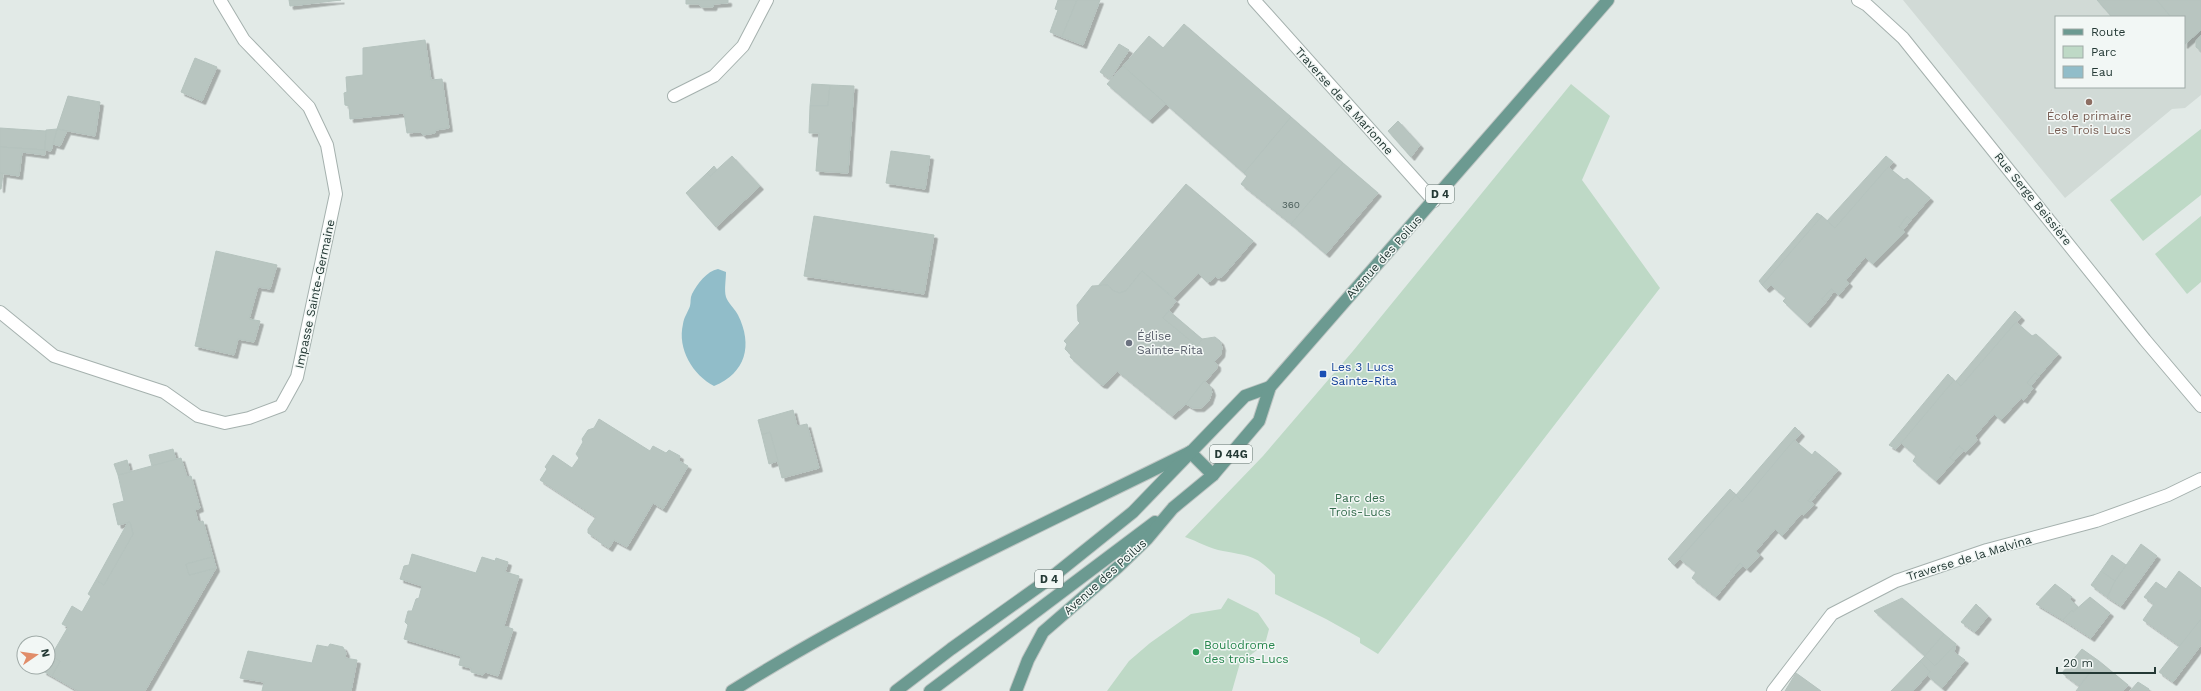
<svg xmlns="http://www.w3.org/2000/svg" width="2201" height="691" font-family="'Work Sans',sans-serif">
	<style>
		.built { fill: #d1dad6; fill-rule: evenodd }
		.green { fill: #bed9c6 }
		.water { fill: #91bdc9 }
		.building { fill: #b8c5c0; stroke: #b5c3be; filter: url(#shadow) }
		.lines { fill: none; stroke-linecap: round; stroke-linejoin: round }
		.minor-casing { stroke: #a5b1ae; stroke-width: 14 }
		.major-casing { stroke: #bdc4c2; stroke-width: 14 }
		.minor { stroke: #fff; stroke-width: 12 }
		.major { stroke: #6c9a91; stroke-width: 12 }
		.education-dot { fill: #8d6e63; stroke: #f2f7f5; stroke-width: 1.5 }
		.worship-dot { fill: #6b7280; stroke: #f2f7f5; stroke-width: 1.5 }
		.transit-dot { fill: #1a4fb4; stroke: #f2f7f5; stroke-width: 1.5 }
		.leisure-dot { fill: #2e9e5b; stroke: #f2f7f5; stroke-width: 1.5 }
		.labels { text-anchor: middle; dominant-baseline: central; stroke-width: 3; stroke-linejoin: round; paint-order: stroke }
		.number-label { font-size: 10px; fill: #495c58 }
		.shield { fill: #f2f7f5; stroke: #62726f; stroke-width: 1 }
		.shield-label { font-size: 11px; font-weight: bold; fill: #243935 }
		.street-label { font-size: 12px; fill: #243935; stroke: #f2f7f5 }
		.education-label { font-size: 12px; fill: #785e54; stroke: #f2f7f5 }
		.worship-label { font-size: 12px; fill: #5b616d; stroke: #f2f7f5; text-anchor: start }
		.transit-label { font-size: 12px; fill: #164399; stroke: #f2f7f5; text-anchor: start }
		.park-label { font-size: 12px; fill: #346b4c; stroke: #f2f7f5 }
		.leisure-label { font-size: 12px; fill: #27864d; stroke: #f2f7f5; text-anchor: start }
	</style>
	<defs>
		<filter id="shadow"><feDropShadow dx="3.5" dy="3.5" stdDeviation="0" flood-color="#0004"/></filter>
	</defs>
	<rect width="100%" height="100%" fill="#e2eae7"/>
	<!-- built -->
	<path class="built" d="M1903 0H2201V95L2185 108 2172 109 2065 198ZM2056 17H2184V87H2056Z"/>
	<!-- green -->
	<g class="green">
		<path d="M1571 84 1610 116 1582 180 1660 288 1378 654 1360 643V638L1326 619 1275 594V575C1256 555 1249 556 1223 551 1210 549 1197 541 1185 537L1263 456 1353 351Z"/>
		<path d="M2201 129V195L2143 241 2110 200Z"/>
		<path d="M2201 216V282L2187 294 2155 254Z"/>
		<path d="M1228 598 1258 613 1269 629 1265 644 1240 663 1232 691H1107L1129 661 1150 643 1191 614 1221 609Z"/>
	</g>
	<!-- water -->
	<path class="water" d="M718 269 726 272C726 280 724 290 726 297 728 303 735 309 738 315 753 345 746 373 714 386 693 375 677 349 683 324 684 317 688 312 690 306 691 302 690 298 692 294 697 284 707 271 718 269Z"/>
	<!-- building -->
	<g class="building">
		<path d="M289 0H341L290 6Z"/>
		<path d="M686 0H728V3L714 4 713 7H701L699 4H686Z"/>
		<path d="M1058 0H1077L1062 37 1050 32 1058 10 1055 9Z"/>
		<path d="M1077 0H1100L1083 45 1062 37Z"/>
		<path d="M2097 0H2157L2171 17H2112Z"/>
		<path d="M2157 0H2201V30L2184 45V17H2171Z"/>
		<path d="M1184 24 1291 117 1244 173 1123 66 1149 36 1163 48Z"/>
		<path d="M2201 35V51L2196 47V41Z"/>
		<path d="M425 40 431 80 442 79 449 128 436 130 435 133 423 135 420 132 407 133 404 113 350 119 349 106 345 105 344 93 347 92 346 77 363 75V48Z"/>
		<path d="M1119 44 1129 50 1110 79 1100 72Z"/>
		<path d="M195 58 217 67 202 101 181 92Z"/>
		<path d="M1123 66 1166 104 1149 120 1107 84Z"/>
		<path d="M812 84 830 85 828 106H810Z"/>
		<path d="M830 85 854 86 848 173 816 171 819 133H809L810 106H828Z"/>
		<path d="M68 96 100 102 95 136 57 129Z"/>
		<path d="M1291 117 1343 163 1291 224 1241 184 1247 176 1244 173Z"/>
		<path d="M1398 121 1420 145 1411 157 1388 131Z"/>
		<path d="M0 128 46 131 45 150 0 147Z"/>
		<path d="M57 129 67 131 60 146 53 144Z"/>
		<path d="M57 129 51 151 45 150 46 130Z"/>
		<path d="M0 147 45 150V155L22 152 19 176 0 173Z"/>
		<path d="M891 151 930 156 925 189 886 183Z"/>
		<path d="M732 156 760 186 716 227 686 193 707 173 710 176Z"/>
		<path d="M1886 156 1893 162 1835 228 1827 221Z"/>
		<path d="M1343 163 1378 193 1326 254 1291 224Z"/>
		<path d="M714 166 717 170 710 176 707 173Z"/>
		<path d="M1888 167 1904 180 1907 178 1930 198 1911 220 1907 216 1899 227 1905 232 1873 264 1865 257 1846 280 1849 283 1839 295 1831 289 1822 299 1826 302 1807 324 1783 301 1786 298 1771 285 1766 289 1762 285 1822 216 1835 228Z"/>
		<path d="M0 173 3 174 1 189H0Z"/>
		<path d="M1186 184 1253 241 1222 277 1218 278 1215 276 1211 281 1207 282 1198 273 1174 298 1142 271 1126 291 1119 293 1112 290 1108 285 1098 286Z"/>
		<path d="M1817 213 1822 216 1762 285 1759 281Z"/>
		<path d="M814 216 934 235 924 294 804 276Z"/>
		<path d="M1907 216 1911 220 1903 230 1899 227Z"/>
		<path d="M216 251 277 265 270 289 258 287 249 319 260 321 254 342 238 339 234 355 195 346Z"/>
		<path d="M1142 271 1176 301 1163 318 1197 346 1202 339 1215 337 1220 341 1222 347 1221 354 1214 362 1217 364V368L1186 404 1172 416 1117 371 1104 385 1100 384 1070 357 1071 355 1065 349 1067 344 1064 341 1080 323 1078 321 1077 305 1092 286 1108 285 1112 290 1119 293 1126 291Z"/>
		<path d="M1831 289 1834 291 1826 302 1822 299Z"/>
		<path d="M1169 311 1202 339 1197 346 1163 318Z"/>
		<path d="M2015 311 2021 317 1961 386 1956 381Z"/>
		<path d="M2016 322 2032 336 2036 334 2058 354 2039 376 2035 373 2027 383 2033 388 2024 400 2021 398 2001 420 1994 414 1975 436 1977 440 1966 452 1959 446 1950 458 1954 461 1936 481 1913 461 1916 456 1901 443 1954 380 1961 386Z"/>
		<path d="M2035 373 2039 376 2031 386 2027 383Z"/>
		<path d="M1948 374 1954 380 1896 449 1889 445Z"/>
		<path d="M1204 381 1210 386 1212 392 1209 401 1201 408H1193L1186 404Z"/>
		<path d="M793 410 797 426 807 424 819 468 782 478 770 432 762 435 758 420Z"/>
		<path d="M599 419 650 451 653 446 666 453 669 450 680 456 679 461 688 466 663 509 653 503 627 547 614 540 609 548 598 541 599 540 588 533V529L596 517 540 480 547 469 545 467 553 455 572 468 579 458 576 454 583 442 582 439 588 430 594 428Z"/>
		<path d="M1795 427 1801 433 1742 502 1736 495Z"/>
		<path d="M770 432 778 461 769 464 762 435Z"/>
		<path d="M1794 440 1812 455 1815 451 1838 470 1820 491 1817 490 1808 501 1814 504 1804 515 1801 514 1782 536 1775 529 1756 551 1760 555 1747 569 1740 563 1732 573 1734 575 1716 597 1692 578 1696 572 1680 559 1736 495 1742 502Z"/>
		<path d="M1959 446 1964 450 1954 461 1950 458Z"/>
		<path d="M173 449 176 460 152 466 149 455Z"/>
		<path d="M181 458 187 477 191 476 200 508 195 510 198 522 203 521 213 557 186 564 189 575 216 568 145 691H78L52 676 60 661 51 656 68 627 62 624 72 606 82 612 91 596 88 594 96 580 104 585 133 534 130 522 118 525 113 504 124 501 118 475Z"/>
		<path d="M127 460 130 472 118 475 114 464Z"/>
		<path d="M1730 489 1736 495 1674 565 1668 559Z"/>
		<path d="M1817 490 1820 491 1811 502 1808 501Z"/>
		<path d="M128 522H130L133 534 104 585 96 580Z"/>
		<path d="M2141 544 2157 556 2121 606 2107 597 2111 590 2110 588Z"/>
		<path d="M412 554 476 573 482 557 495 561 496 558 508 562 505 572 519 576 504 626 513 629 498 676 485 672 483 675 471 672V668L459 665 461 656 404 639 408 625 405 622 408 611H412L416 599 419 598 422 586 400 579 404 566 409 565Z"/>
		<path d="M2112 555 2126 565 2115 581 2101 571Z"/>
		<path d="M213 557 216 568 189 575 186 564Z"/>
		<path d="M1740 563 1743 566 1734 575 1732 573Z"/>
		<path d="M2101 571 2115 581 2107 597 2091 585Z"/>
		<path d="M2179 571 2201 588V619L2181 647 2143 620 2154 604 2144 597 2156 582 2166 589Z"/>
		<path d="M2055 584 2072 597 2070 599 2078 607 2063 620 2036 604Z"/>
		<path d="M2090 597 2110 613 2091 638 2063 620 2072 610 2073 612Z"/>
		<path d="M1902 598 1944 634 1925 656 1874 611Z"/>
		<path d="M1976 604 1988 616 1975 632 1961 622Z"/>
		<path d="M2201 619V645L2173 682 2159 672Z"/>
		<path d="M1944 634 1956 644 1935 666 1925 656Z"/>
		<path d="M330 644 343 647 346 653 345 658 357 660 351 691H262L264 682 240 678 248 651 312 663 317 645 328 647Z"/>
		<path d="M1956 644 1954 652 1965 660 1942 688 1927 675 1930 672 1920 661 1925 656 1935 666Z"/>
		<path d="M2082 649 2099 661 2079 686 2062 673Z"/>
		<path d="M51 656 60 661 52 676 43 671 45 667H48Z"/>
		<path d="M1920 661 1930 672 1913 691H1891Z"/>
		<path d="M2099 661 2128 685 2123 691H2076Z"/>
		<path d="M1796 673 1821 691H1785Z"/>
		<path d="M2138 682 2149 689 2148 691H2130Z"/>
	</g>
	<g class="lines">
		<!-- minor casing -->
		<g class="minor-casing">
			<g id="minor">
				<path d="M1254 0 1434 201"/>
				<path d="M1858 0 1867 5 1903 38 2145 340 2201 406"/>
				<path d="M674 96 714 76 743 46 767 0"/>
				<path d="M0 312 54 356 164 392 198 416 225 423 249 418 281 406 297 377 336 194 327 145 309 107 244 40 220 0"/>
				<path d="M1773 691 1832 614 1896 581 1987 550 2096 521 2168 495 2201 479"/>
			</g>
		</g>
		<!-- major casing -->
		<g class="major-casing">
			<g id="major">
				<path d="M1190 452 1213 475"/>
				<path d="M732 691C877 600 1037 528 1190 452"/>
				<path d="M896 691 951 649 1052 577 1133 512 1245 396 1270 387"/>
				<path d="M930 691 1155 522"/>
				<path d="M1016 691 1028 660 1043 632 1118 567 1147 539 1173 508 1213 475 1259 421 1270 387 1608 0"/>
			</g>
		</g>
		<!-- minor -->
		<use href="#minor" class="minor"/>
		<!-- major -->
		<use href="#major" class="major"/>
	</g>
	<!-- markers -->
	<circle class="education-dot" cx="2089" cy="102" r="4"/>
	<circle class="worship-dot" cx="1129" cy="343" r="4"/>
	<rect class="transit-dot" x="1319" y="370" width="8" height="8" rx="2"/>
	<circle class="leisure-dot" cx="1196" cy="652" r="4"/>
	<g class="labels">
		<!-- number labels -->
		<g class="number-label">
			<text x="1291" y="204">360</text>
		</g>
		<!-- shield labels -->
		<g class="shield">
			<rect x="1426" y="185" width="28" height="18" rx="3"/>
			<rect x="1210" y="445" width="42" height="18" rx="3"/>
			<rect x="1035" y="570" width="28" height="18" rx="3"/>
		</g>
		<g class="shield-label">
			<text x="1440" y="194">D 4</text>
			<text x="1231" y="454">D 44G</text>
			<text x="1049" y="579">D 4</text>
		</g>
		<!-- street labels -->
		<g class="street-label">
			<text transform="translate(1344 101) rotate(48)">Traverse de la Marionne</text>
			<text transform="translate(2033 199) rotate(51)">Rue Serge Beissière</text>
			<text transform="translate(1384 257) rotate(-48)">Avenue des Poilus</text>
			<text transform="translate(315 294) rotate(-78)">Impasse Sainte-Germaine</text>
			<text transform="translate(1969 558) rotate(-17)">Traverse de la Malvina</text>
			<text transform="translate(1105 577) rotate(-42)">Avenue des Poilus</text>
		</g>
		<!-- education labels -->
		<g class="education-label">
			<text x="2089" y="116">École primaire<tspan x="2089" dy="14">Les Trois Lucs</tspan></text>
		</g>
		<!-- worship labels -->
		<g class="worship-label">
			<text x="1137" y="336">Église<tspan x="1137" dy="14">Sainte-Rita</tspan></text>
		</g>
		<!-- transit labels -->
		<g class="transit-label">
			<text x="1331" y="367">Les 3 Lucs<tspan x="1331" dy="14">Sainte-Rita</tspan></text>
		</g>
		<!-- park labels -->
		<g class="park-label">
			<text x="1360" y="498">Parc des<tspan x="1360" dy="14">Trois-Lucs</tspan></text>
		</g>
		<!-- leisure labels -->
		<g class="leisure-label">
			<text x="1204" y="645">Boulodrome<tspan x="1204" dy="14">des trois-Lucs</tspan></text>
		</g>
	</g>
	<!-- legend -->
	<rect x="2055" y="16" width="130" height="72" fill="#f2f7f5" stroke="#a0aba8"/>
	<rect x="2063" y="29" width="20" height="6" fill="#6c9a91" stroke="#a0aba8"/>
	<text x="2091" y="36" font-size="12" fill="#243935">Route</text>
	<rect x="2063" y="46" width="20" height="12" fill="#bed9c6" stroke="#a0aba8"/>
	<text x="2091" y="56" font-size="12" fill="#243935">Parc</text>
	<rect x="2063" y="66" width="20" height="12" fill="#91bdc9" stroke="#a0aba8"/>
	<text x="2091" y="76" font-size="12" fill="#243935">Eau</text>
	<!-- north arrow -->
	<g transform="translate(36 655) rotate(77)"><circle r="19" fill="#f2f7f5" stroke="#a0aba8"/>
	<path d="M0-3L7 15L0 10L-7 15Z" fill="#e18d6a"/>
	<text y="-6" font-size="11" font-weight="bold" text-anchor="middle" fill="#243935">N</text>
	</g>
	<!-- scale -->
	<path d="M2057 667v6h98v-6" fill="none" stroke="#243935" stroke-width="2"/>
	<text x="2063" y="667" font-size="12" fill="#243935" stroke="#f2f7f5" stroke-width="3" paint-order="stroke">20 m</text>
</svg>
